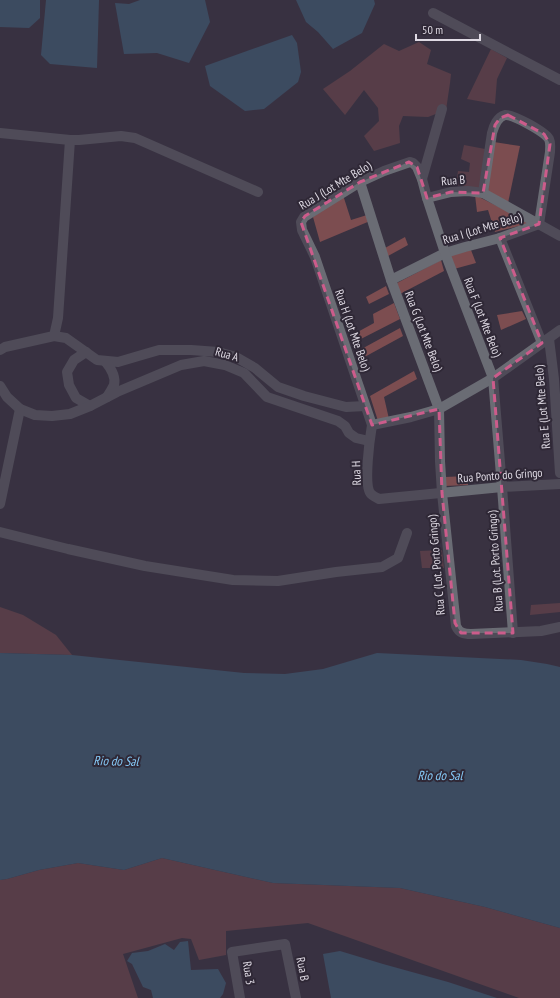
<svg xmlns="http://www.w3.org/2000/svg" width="560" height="998" font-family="'PT Sans Narrow',sans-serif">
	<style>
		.green { fill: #7c4d50 }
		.water { fill: #406a86 }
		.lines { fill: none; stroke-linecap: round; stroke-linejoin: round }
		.street { stroke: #6a6c74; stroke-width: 10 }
		.marked { fill: none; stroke: #cc5c8b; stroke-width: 3; stroke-dasharray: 8 5; stroke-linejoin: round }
		.labels { text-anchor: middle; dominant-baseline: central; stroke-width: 4; stroke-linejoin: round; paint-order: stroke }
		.street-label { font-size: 12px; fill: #dfdae4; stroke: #2f2836 }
		.water-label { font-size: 13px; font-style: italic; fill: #86caf8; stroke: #2f2836 }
	</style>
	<rect width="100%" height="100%" fill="#393241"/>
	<!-- green -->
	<g class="green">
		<path d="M419 42 431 50 427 64 451 74 450 83 446 110 428 117 403 116 399 126 400 143 374 151 364 136 379 121 378 108 364 90 345 115 323 89 350 71 384 44 399 51Z"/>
		<path d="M491 49 507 58 497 79 495 104 467 99Z"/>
		<path d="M494 142 520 146 508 203 487 192Z"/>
		<path d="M464 145 485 149 481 190 456 185 458 171 469 172 470 163 461 159Z"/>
		<path d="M343 195 351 220 367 215 370 221 320 242 313 217Z"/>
		<path d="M475 195 531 223 495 232 488 210 477 212Z"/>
		<path d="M405 237 408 245 388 256 385 248Z"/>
		<path d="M471 250 476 263 454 269 448 255Z"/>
		<path d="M441 260 444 271 400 294 397 283Z"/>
		<path d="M386 286 389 294 369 304 366 297Z"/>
		<path d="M394 303 400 319 357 341 354 334 374 323 373 314Z"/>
		<path d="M522 311 526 319 501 330 497 315Z"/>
		<path d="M400 328 403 336 359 360 356 352Z"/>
		<path d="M414 371 417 379 384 397 389 419 378 421 370 396Z"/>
		<path d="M468 476V485L445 486V477Z"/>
		<path d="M442 550 444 568H422L420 551Z"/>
		<path d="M560 603V612L530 615 531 605Z"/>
		<path d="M0 607 23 615 56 635 72 655 0 653Z"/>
		<path d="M162 858 273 883 400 888 485 907 560 928V998H519L308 923 226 931V955L199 960 191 939 182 938 123 954 138 998H0V880L7 879 39 870 78 863 124 870Z"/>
	</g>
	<!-- water -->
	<g class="water">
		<path d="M0 0H40V18L29 28 0 27Z"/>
		<path d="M46 0H99L97 68 50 64 41 55Z"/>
		<path d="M140 0H205L210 22 189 63 157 53 124 54 115 3 129 4Z"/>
		<path d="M296 0H374L375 4 362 33 333 49 318 32 306 22Z"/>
		<path d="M292 35 297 43 301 72 298 82 264 109 245 111 210 86 205 66Z"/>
		<path d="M0 653 72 655 244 673 285 674 323 669 377 653 521 660 547 664 560 667V928L485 907 400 888 273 883 162 858 124 870 78 863 39 870 7 879 0 880Z"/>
		<path d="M188 941 191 970 218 969 226 983 223 994 220 998H153L151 990 143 987 132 964 127 961 132 953 148 951 165 944 174 950 180 942Z"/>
		<path d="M340 951 383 964 448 982 497 998H331L323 954Z"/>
	</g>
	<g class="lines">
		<!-- street -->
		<g class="street">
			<path d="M433 13 560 80"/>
			<path d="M0 133 70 140H79L121 136 135 138 258 192"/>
			<path d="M422 179 442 109"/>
			<path d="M360 182 391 280 439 409 440 461 442 493 456 626C459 633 464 634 471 634L541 631 560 627"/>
			<path d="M427 198 451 192 468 191 483 193 560 236"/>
			<path d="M500 238 542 343"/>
			<path d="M391 280 445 253 465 247 500 238 539 224 550 152C550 148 551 143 549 139 545 132 513 114 505 115 497 117 494 126 492 133L483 193"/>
			<path d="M54 336 58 318 70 140"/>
			<path d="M549 339 554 379 560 473"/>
			<path d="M0 350 5 347 54 336 66 338 97 360 118 362 135 357 159 350H191L218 352 236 357 255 368 278 387 304 396 346 407 365 406"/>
			<path d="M86 352 74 360 67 372 69 385 76 398 90 406"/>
			<path d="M105 361C110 367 116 377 114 385 112 389 109 394 107 397"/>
			<path d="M0 386 7 397 20 409 35 415 52 416 70 414 90 406 117 392 181 365 204 361 225 365 244 373 267 397 338 421 345 426 349 433 356 438 369 441"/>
			<path d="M372 425 411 417 439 409 493 378 560 330"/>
			<path d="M0 504 20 409"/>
			<path d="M0 532 68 549 145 566 233 580 278 581 336 572 382 567 398 558 407 533"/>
			<path d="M513 633 502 487 493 378 445 253 427 198 422 179 417 167 413 163 410 162 384 171 360 182 304 217 301 222 302 230 315 257 372 425C370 437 363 486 371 494 373 496 377 498 379 499L502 487 560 484"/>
			<path d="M240 998 232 952 285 944 296 998"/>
		</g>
	</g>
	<!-- marked area -->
	<path d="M0 0H560V998H0ZM508 115 544 134 550 144 539 224 500 238 542 343 493 378 513 633H461L455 623 442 493 439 409 372 425 301 222 305 216 360 182 409 162 417 167 427 198 451 192 483 193 495 125 500 118Z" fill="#393241" fill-opacity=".55" fill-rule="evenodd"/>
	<path class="marked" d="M508 115 544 134 550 144 539 224 500 238 542 343 493 378 513 633H461L455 623 442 493 439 409 372 425 301 222 305 216 360 182 409 162 417 167 427 198 451 192 483 193 495 125 500 118Z"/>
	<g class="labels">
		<!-- street labels -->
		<g class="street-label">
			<text transform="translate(453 180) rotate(-5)">Rua B</text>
			<text transform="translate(335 185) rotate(-31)">Rua J (Lot Mte Belo)</text>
			<text transform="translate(482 228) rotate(-17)">Rua I (Lot Mte Belo)</text>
			<text transform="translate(483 317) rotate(69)">Rua F (Lot Mte Belo)</text>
			<text transform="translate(353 330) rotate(71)">Rua H (Lot Mte Belo)</text>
			<text transform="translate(424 331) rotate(69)">Rua G (Lot Mte Belo)</text>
			<text transform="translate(227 354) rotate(16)">Rua A</text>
			<text transform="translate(542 407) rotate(-95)">Rua E (Lot Mte Belo)</text>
			<text transform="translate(356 473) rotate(-92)">Rua H</text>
			<text transform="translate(500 475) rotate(-4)">Rua Ponto do Gringo</text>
			<text transform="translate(495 561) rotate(-94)">Rua B (Lot. Porto Gringo)</text>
			<text transform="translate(436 565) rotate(-95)">Rua C (Lot. Porto Gringo)</text>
			<text transform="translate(303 969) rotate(79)">Rua B</text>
			<text transform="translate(249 973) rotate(81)">Rua 3</text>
		</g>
		<!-- water labels -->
		<g class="water-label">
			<text transform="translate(116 761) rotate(1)">Rio do Sal</text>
			<text x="440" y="775">Rio do Sal</text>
		</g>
	</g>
	<!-- scale -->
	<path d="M416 34v6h64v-6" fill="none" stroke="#dfdae4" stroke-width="2"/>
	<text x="422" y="34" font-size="12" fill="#dfdae4" stroke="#2f2836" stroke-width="3" paint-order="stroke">50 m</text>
</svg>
